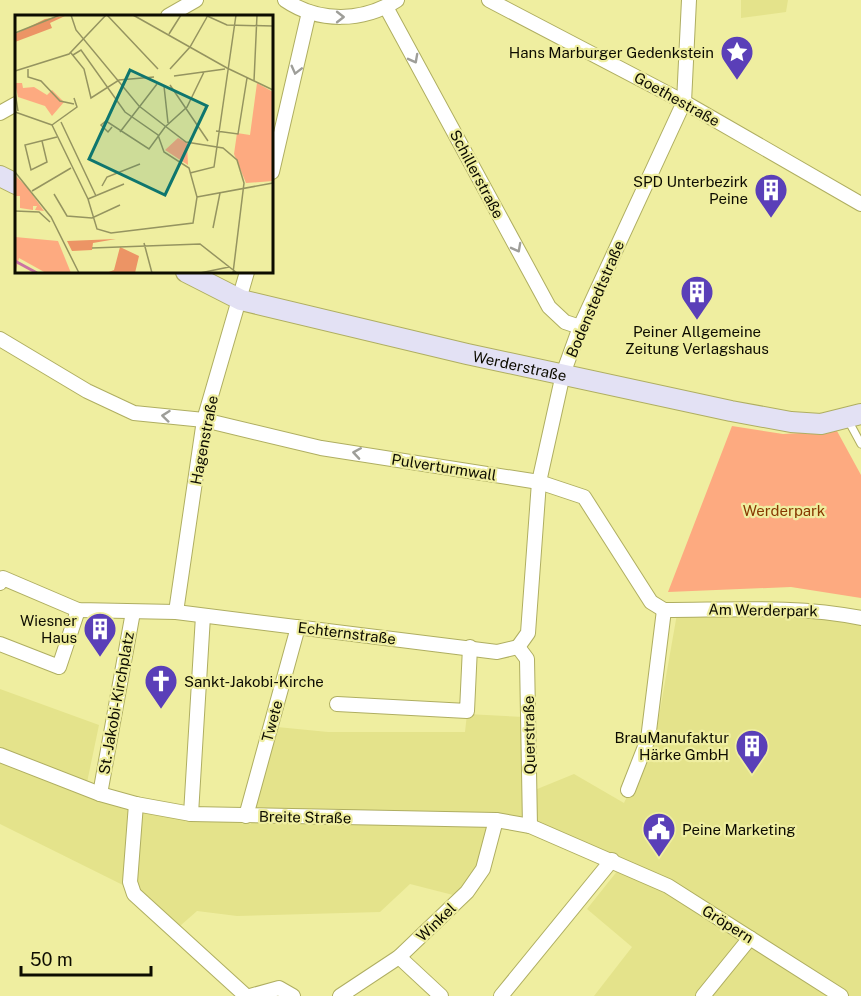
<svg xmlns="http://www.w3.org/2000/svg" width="861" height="996" font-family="'Public Sans',sans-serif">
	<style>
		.built { fill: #e4e38b }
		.green { fill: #fdaa80 }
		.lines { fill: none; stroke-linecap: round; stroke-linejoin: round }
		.lane-casing { stroke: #afae61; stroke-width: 9 }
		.street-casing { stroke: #afae61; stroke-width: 16 }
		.secondary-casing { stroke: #afae61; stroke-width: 22 }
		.lane { stroke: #fff; stroke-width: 7 }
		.street { stroke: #fff; stroke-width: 14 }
		.secondary { stroke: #e3e1f4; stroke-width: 20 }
		.oneway { stroke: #9e9e99 }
		.labels { text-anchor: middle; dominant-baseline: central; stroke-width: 4.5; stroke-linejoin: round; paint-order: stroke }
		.poi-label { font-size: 15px; fill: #0d0c00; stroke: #efeea0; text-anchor: end }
		.street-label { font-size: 15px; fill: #0d0c00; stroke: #efeea0 }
		.park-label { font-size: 15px; fill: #873800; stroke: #efeea0 }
		.inset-river { fill: none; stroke: #cb73a2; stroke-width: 3 }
		.inset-road { fill: none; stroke: #959460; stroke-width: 1.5 }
		.view { fill: #0f766e; fill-opacity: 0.15; stroke: #0f766e; stroke-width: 3 }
		.inset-edge { fill: none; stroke: #0d0c00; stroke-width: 3 }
	</style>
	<rect width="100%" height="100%" fill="#efeea0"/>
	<!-- built -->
	<g class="built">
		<path d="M741 0H788L786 12 741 18Z"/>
		<path d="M677 614 842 617 861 622V996H594L632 947 587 909 626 860 548 826 525 820 492 815 479 866 457 896 410 884 380 912 237 916 197 911 180 926 141 894 0 824V689L99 725 85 792 191 819 251 824 277 727 328 732H465L467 714 524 717 525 794 574 774 624 803 656 733Z"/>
	</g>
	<!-- green -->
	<path class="green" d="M732 426 783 434 837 431 861 475V598L791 587 668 592Z"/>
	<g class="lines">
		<!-- lane casing -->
		<g class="lane-casing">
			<path id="lane" d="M848 420 861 444"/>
		</g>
		<!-- street casing -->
		<g class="street-casing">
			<g id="street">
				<path d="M285 0C319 23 363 22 397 0"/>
				<path d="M489 0 684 102 861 204"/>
				<path d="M386 7 549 307 565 322 580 327"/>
				<path d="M168 16 196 0"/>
				<path d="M0 113 16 104"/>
				<path d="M272 172 309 12"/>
				<path d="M0 339 87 391 134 413 204 420 321 448 539 482 584 497 651 602 664 610C730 610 797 605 861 618"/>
				<path d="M0 583 3 578 78 610 176 612 497 652 518 647"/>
				<path d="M176 612 204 420 247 272"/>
				<path d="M0 644 59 667 78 610"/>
				<path d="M518 647 528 633 539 482 563 374 580 327 684 102 689 0"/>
				<path d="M518 647 527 659 530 826"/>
				<path d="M337 704 467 711 470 647"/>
				<path d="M0 755 100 794 136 804 191 814 496 820 530 826 668 886 841 996"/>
				<path d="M628 790 648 739 664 610"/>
				<path d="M100 794 133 612"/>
				<path d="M136 804 130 882 134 894 246 996"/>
				<path d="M191 814 203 616"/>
				<path d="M246 816 298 627"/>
				<path d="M399 957 441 996"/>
				<path d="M250 996 279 988 293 996"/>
				<path d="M340 996 399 957 467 892 483 869 496 820"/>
				<path d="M501 996 612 860"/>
				<path d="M703 996 750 938"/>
			</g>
		</g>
		<!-- secondary casing -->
		<g class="secondary-casing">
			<g id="secondary">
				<path d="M0 176 16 184"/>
				<path id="s1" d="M186 272 241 300 467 354 731 411 791 422 821 424 861 414"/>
			</g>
		</g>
		<!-- lane -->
		<use href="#lane" class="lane"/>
		<!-- street -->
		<use href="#street" class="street"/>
		<!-- secondary -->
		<use href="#secondary" class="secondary"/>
	</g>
	<!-- one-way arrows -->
	<defs><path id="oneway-chevron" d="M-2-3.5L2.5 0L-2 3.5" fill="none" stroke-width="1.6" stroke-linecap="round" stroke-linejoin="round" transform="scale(1.5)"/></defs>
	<g class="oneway">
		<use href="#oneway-chevron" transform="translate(340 17)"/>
		<use href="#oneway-chevron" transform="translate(414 59) rotate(62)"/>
		<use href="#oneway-chevron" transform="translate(296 70) rotate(104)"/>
		<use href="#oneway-chevron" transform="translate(517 248) rotate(62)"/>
		<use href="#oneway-chevron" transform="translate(166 416) rotate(-174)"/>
		<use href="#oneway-chevron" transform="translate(357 453) rotate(-171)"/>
	</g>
	<!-- icons -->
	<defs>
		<g id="sight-pin" transform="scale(1.725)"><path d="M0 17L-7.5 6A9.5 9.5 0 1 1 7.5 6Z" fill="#5a3fb8" stroke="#efeea0"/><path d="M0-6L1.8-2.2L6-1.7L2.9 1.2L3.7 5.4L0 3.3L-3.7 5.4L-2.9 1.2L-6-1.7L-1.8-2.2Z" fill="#fff"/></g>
		<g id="building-pin" transform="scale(1.725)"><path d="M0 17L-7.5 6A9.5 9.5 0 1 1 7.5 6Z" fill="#5a3fb8" stroke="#efeea0"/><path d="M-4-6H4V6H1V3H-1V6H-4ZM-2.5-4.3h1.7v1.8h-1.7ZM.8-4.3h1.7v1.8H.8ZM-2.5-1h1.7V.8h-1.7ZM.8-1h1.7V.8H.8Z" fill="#fff"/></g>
		<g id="church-pin" transform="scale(1.725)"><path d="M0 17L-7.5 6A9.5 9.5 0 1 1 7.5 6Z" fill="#5a3fb8" stroke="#efeea0"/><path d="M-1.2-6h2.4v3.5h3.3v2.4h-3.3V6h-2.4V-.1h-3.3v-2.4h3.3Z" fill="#fff"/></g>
		<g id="civic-pin" transform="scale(1.725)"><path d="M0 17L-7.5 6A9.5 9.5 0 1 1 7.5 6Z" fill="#5a3fb8" stroke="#efeea0"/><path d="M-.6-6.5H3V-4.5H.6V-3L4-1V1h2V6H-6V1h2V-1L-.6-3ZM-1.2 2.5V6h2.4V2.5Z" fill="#fff"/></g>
	</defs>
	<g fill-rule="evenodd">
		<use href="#sight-pin" x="737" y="52"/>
		<use href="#building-pin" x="771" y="190"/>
		<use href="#building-pin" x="697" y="292"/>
		<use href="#building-pin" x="100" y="629"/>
		<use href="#church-pin" x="161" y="681"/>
		<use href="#building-pin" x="752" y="746"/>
		<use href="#civic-pin" x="659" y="829"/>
	</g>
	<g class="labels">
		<!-- poi labels -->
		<g class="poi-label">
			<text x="714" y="52">Hans Marburger Gedenkstein</text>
			<text x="748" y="181">SPD Unterbezirk<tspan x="748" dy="17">Peine</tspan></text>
			<text x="697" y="331" text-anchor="middle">Peiner Allgemeine<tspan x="697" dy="17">Zeitung Verlagshaus</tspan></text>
			<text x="77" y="620">Wiesner<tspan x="77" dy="17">Haus</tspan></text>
			<text x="184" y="681" text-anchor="start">Sankt-Jakobi-Kirche</text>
			<text x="729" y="737">BrauManufaktur<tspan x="729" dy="17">Härke GmbH</tspan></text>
			<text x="682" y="829" text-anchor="start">Peine Marketing</text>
		</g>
		<!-- street labels -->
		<g class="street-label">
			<text transform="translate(677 99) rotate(29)">Goethestraße</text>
			<text transform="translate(477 174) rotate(62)">Schillerstraße</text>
			<text transform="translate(595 299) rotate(-67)">Bodenstedtstraße</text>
			<text stroke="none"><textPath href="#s1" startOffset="348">Werderstraße</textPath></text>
			<text transform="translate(204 440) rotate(-79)">Hagenstraße</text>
			<text transform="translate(444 467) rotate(9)">Pulverturmwall</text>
			<text transform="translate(763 610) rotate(1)">Am Werderpark</text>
			<text transform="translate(347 633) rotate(7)">Echternstraße</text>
			<text transform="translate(116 703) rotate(-80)">St.-Jakobi-Kirchplatz</text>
			<text transform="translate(272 721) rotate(-75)">Twete</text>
			<text transform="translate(529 735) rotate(-91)">Querstraße</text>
			<text transform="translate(305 817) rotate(1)">Breite Straße</text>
			<text transform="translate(436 922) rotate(-44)">Winkel</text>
			<text transform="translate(728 924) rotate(32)">Gröpern</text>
		</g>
		<!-- park labels -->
		<g class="park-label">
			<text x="784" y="510">Werderpark</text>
		</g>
	</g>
	<!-- overview -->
	<g transform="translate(15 15)">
		<rect width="258" height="258" fill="#efeea0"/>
		<path d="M0 68H7L8 73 19 72 32 80 37 75 49 87 37 101 30 91 3 82ZM242 68 258 77V166L231 168 219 139 222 118 235 120ZM163 123 172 128 173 150 150 135ZM0 160 12 172 29 196 20 195 22 191H18V195L5 193V181H1L0 192ZM0 222 43 226 56 258H31L4 243 0 258Z" fill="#fdaa80"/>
		<path d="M50 1 35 8 37 13 0 27V19L30 4ZM101 224 78 228 77 235 57 236 52 226ZM105 232 124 241 120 258H91L99 255Z" fill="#ec9465"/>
		<path class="inset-river" d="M0 246 22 258"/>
		<path class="inset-road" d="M56 0 61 15 124 91 171 127 208 133 222 145 229 168 218 258M92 0 143 54M118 0 212 53 258 75M190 0 212 10 258 11M0 18 45 0M154 19 166 0M56 38 69 54 76 83 104 65 139 62M13 54V62L26 66 45 86 59 89M155 54 175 32 192 2M0 56 54 39 91 0M159 61 210 54M239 66 242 0M155 70 193 126M149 71 153 108M0 77 3 96M0 97 37 110M46 107 81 181M37 110 73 184 82 214 96 218 178 208 182 182 174 153 149 137 143 120 110 97 66 35 58 40M37 110 62 92 59 83M97 112 93 117 86 110 91 106 134 134 150 112 172 92 189 57M201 116 223 119 232 63M105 117 142 69M27 126 32 147 16 155 10 130 42 122M0 157 36 202 64 258M175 158 199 152 221 0M87 171 92 162 125 149M17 176 56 153M39 179 52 201 77 203 105 190M182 182 258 168M73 184 109 169M0 196 24 197 35 207M198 213 205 178M129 228 137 258M77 233 185 229 222 258M185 258 214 252"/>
		<path class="view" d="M115 55 192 91 150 180 74 144Z"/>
		<rect width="258" height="258" class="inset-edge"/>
	</g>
	<!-- scale -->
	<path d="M21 966v9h130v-9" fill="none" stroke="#0d0c00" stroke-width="3"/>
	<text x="30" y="966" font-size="18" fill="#0d0c00" stroke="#efeea0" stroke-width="4.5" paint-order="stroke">50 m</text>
</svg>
